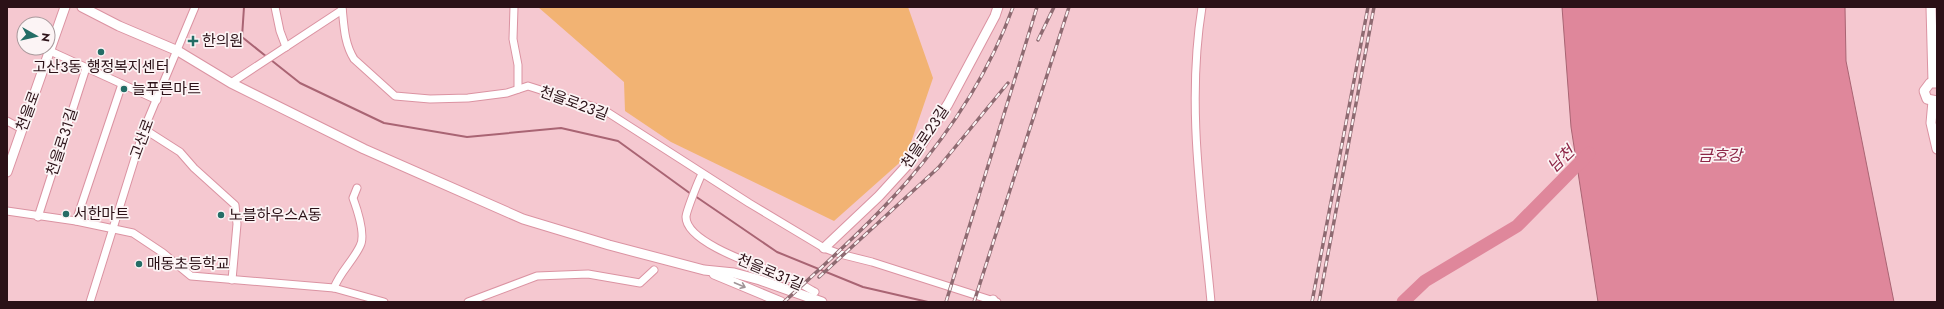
<svg xmlns="http://www.w3.org/2000/svg" width="1944" height="309" font-family="Jost,'Noto Sans KR',sans-serif">
	<style>
		.green { fill: #f2b373 }
		.water { fill: #df879b; stroke: #a96473 }
		.lines { fill: none; stroke-linecap: round; stroke-linejoin: round }
		.stream { stroke: #a96473; stroke-width: 2 }
		.river { stroke: #df879b; stroke-width: 13 }
		.street-casing { stroke: #db93a2; stroke-width: 9 }
		.secondary-casing { stroke: #db93a2; stroke-width: 11 }
		.street { stroke: #fff; stroke-width: 7 }
		.secondary { stroke: #fff; stroke-width: 9 }
		.rail-casing { stroke: #8e6a71; stroke-width: 3.5 }
		.rail { stroke: #fcf4f5; stroke-width: 2; stroke-dasharray: 6; stroke-linecap: butt }
		.oneway { stroke: #a09497 }
		.poi-dot { fill: #246d66; stroke: #fcf4f5; stroke-width: 1.5 }
		.labels { text-anchor: middle; dominant-baseline: central; stroke-width: 3.5; stroke-linejoin: round; paint-order: stroke }
		.poi-label { font-size: 15px; fill: #2b1117; stroke: #fcf4f5; text-anchor: start }
		.street-label { font-size: 15px; fill: #2b1117; stroke: #fcf4f5 }
		.water-label { font-size: 16px; font-style: italic; fill: #8d2647; stroke: #fcf4f5 }
	</style>
	<rect width="100%" height="100%" fill="#f5c8d0"/>
	<!-- green -->
	<path class="green" d="M538 7H908L933 78 906 157 834 221 671 142 625 111 624 82Z"/>
	<!-- water -->
	<path class="water" d="M1562 7H1845L1846 61 1894 302H1598L1571 127Z"/>
	<g class="lines">
		<!-- stream -->
		<g class="stream">
			<path d="M244 7 242 37 267 57"/>
			<path d="M271 60 300 83 384 123 467 137 561 128 618 141 691 194"/>
			<path d="M695 196 777 252 863 287 928 302"/>
		</g>
		<!-- river -->
		<path class="river" d="M1403 302 1425 281 1517 226 1589 153"/>
		<!-- street casing -->
		<g class="street-casing">
			<g id="street">
				<path d="M275 7 280 31 286 47"/>
				<path d="M342 7C344 25 344 43 354 59L395 96 430 99 468 98 507 93 528 86 604 110 749 203 824 248 840 254 872 262 997 302"/>
				<path d="M514 7 513 39 518 65V89"/>
				<path d="M1202 7C1186 105 1202 204 1211 302"/>
				<path d="M50 51 157 100"/>
				<path d="M231 83 342 10"/>
				<path d="M7 121 22 129"/>
				<path d="M144 129 180 152 194 168 235 205 237 224 232 280"/>
				<path d="M702 174C699 179 686 212 686 217 686 245 769 269 791 279 799 282 807 288 815 292"/>
				<path d="M7 211 76 221 133 233 163 253 191 276 334 288 384 302"/>
				<path d="M38 217 86 68"/>
				<path d="M76 221 122 84"/>
				<path d="M334 288C340 272 353 261 360 246 366 235 357 209 353 198L357 188"/>
				<path d="M90 302 144 129 195 7"/>
				<path d="M468 302 537 276 588 274 640 283 654 270"/>
			</g>
		</g>
		<!-- secondary casing -->
		<g class="secondary-casing">
			<g id="secondary">
				<path d="M82 7 119 26 178 51 231 83 364 149 523 219 609 245 704 270 734 273 760 280 822 302"/>
				<path d="M1931 7 1933 82"/>
				<path d="M1937 83H1930L1924 91 1927 99 1937 101"/>
				<path d="M1933 101 1931 123 1937 149"/>
				<path d="M7 172 65 7"/>
				<path d="M824 248 879 196 911 161 948 104 995 16 998 7"/>
				<path d="M714 274 781 302"/>
				<path d="M993 302V300"/>
			</g>
		</g>
		<!-- street -->
		<use href="#street" class="street"/>
		<!-- secondary -->
		<use href="#secondary" class="secondary"/>
		<!-- rail casing -->
		<g class="rail-casing">
			<g id="rail">
				<path d="M1038 40 1054 7"/>
				<path d="M819 277 938 168 1008 83"/>
				<path d="M784 302C825 264 868 226 906 183 950 132 990 71 1013 7"/>
				<path d="M946 302 1037 7"/>
				<path d="M974 302 1069 7"/>
				<path d="M1312 302 1368 7"/>
				<path d="M1319 302 1374 7"/>
			</g>
		</g>
		<!-- rail -->
		<use href="#rail" class="rail"/>
	</g>
	<!-- one-way arrows -->
	<defs><path id="oneway-shaft" d="M-6 0H5M1.5-3L5.5 0L1.5 3" fill="none" stroke-width="1.6" stroke-linecap="round" stroke-linejoin="round"/></defs>
	<use class="oneway" href="#oneway-shaft" transform="translate(740 285) rotate(23)"/>
	<!-- markers -->
	<g class="poi-dot">
		<path d="M191 35h4v4h4v4h-4v4h-4v-4h-4v-4h4z"/>
		<circle cx="101" cy="52" r="4"/>
		<circle cx="124" cy="89" r="4"/>
		<circle cx="66" cy="214" r="4"/>
		<circle cx="221" cy="215" r="4"/>
		<circle cx="139" cy="264" r="4"/>
	</g>
	<g class="labels">
		<!-- poi labels -->
		<g class="poi-label">
			<text x="202" y="41">한의원</text>
			<text x="101" y="67" text-anchor="middle">고산3동 행정복지센터</text>
			<text x="132" y="89">늘푸른마트</text>
			<text x="74" y="214">서한마트</text>
			<text x="229" y="215">노블하우스A동</text>
			<text x="147" y="264">매동초등학교</text>
		</g>
		<!-- street labels -->
		<g class="street-label">
			<text transform="translate(574 103) rotate(20)">천을로23길</text>
			<text transform="translate(28 111) rotate(-70)">천을로</text>
			<text transform="translate(925 137) rotate(-56)">천을로23길</text>
			<text transform="translate(142 139) rotate(-70)">고산로</text>
			<text transform="translate(62 142) rotate(-72)">천을로31길</text>
			<text transform="translate(770 272) rotate(23)">천을로31길</text>
		</g>
		<!-- water labels -->
		<g class="water-label">
			<text x="1720" y="155">금호강</text>
			<text transform="translate(1561 159) rotate(-44)">남천</text>
		</g>
	</g>
	<!-- border -->
	<rect width="1944" height="309" fill="none" stroke="#2b1117" stroke-width="16"/>
	<!-- north arrow -->
	<g transform="translate(36 36) rotate(98)"><circle r="19" fill="#fcf4f5" stroke="#a8999c"/>
	<path d="M0-3L7 15L0 10L-7 15Z" fill="#246d66"/>
	<text y="-6" font-size="11" font-weight="bold" text-anchor="middle" fill="#2b1117">N</text>
	</g>
</svg>
